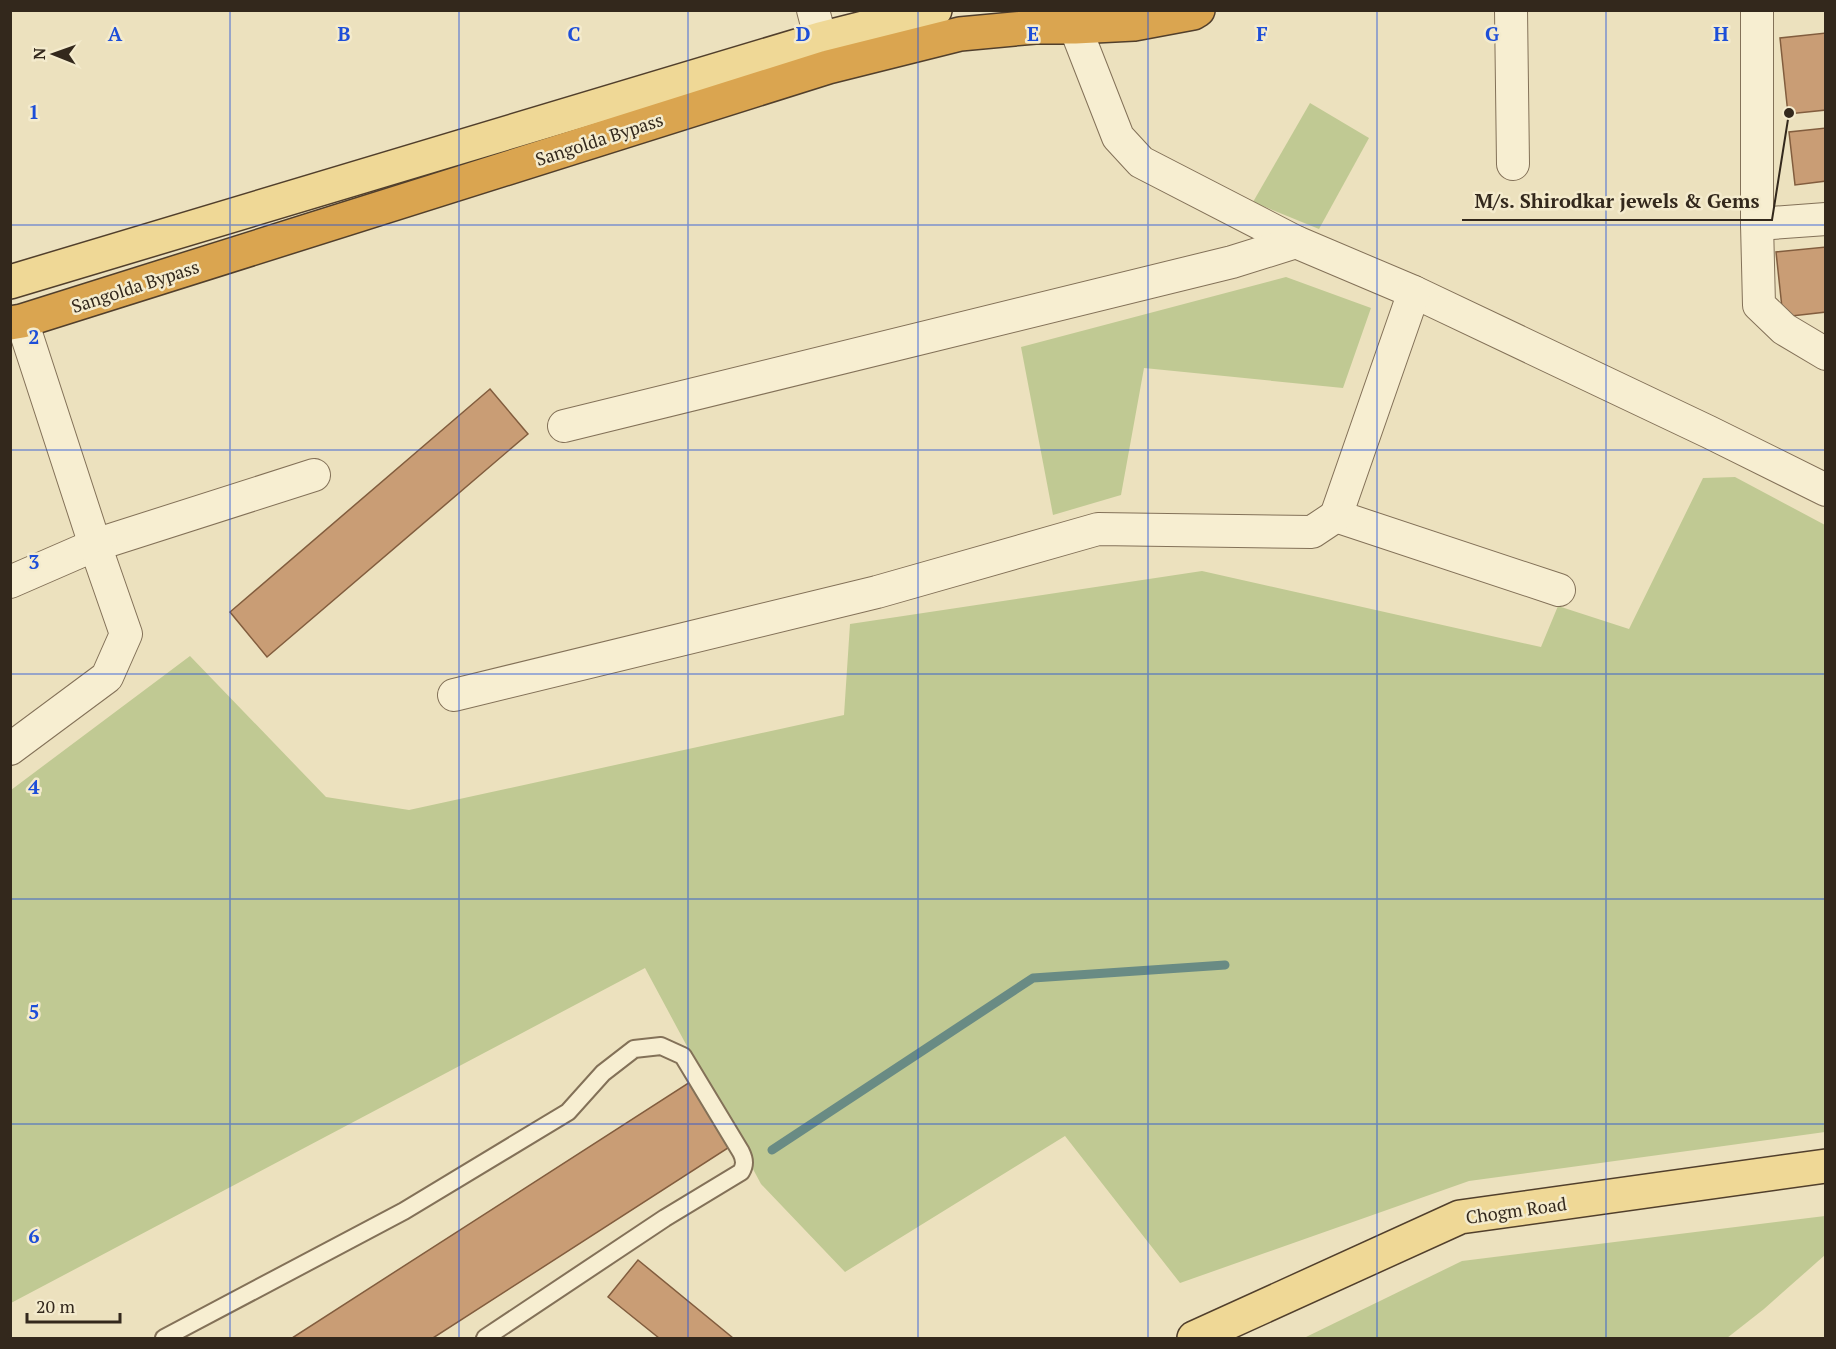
<svg xmlns="http://www.w3.org/2000/svg" width="1836" height="1349" font-family="'PT Serif',serif">
	<style>
		.green { fill: #c0c993 }
		.lines { fill: none; stroke-linecap: round; stroke-linejoin: round }
		.stream { stroke: #698b84; stroke-width: 9 }
		.building { fill: #c99d75; stroke: #825d3e; stroke-width: 1.5 }
		.lane-casing { stroke: #837158; stroke-width: 20 }
		.street-casing { stroke: #837158; stroke-width: 34 }
		.primary-casing { stroke: #513f2c; stroke-width: 36 }
		.highway-casing { stroke: #513f2c; stroke-width: 36 }
		.lane { stroke: #f7eed1; stroke-width: 16 }
		.street { stroke: #f7eed1; stroke-width: 32 }
		.primary { stroke: #efd896; stroke-width: 33 }
		.highway { stroke: #daa550; stroke-width: 33 }
		.grid { fill: none; stroke: #1d4ed8; stroke-width: 1.5; stroke-opacity: 0.55 }
		.labels { text-anchor: middle; dominant-baseline: central; stroke-width: 5; stroke-linejoin: round; paint-order: stroke }
		.street-label { font-size: 18px; fill: #33281c; stroke: #f4ebcd }
		.grid-label { font-size: 20px; text-anchor: middle; font-weight: bold; fill: #1d4ed8; stroke: #f4ebcd; stroke-width: 5; stroke-linejoin: round; paint-order: stroke }
		.leader { fill: none; stroke: #33281c; stroke-width: 2 }
		.callout-dot { fill: #33281c; stroke: #f4ebcd; stroke-width: 2 }
		.callout-label { font-size: 20px; text-anchor: middle; font-weight: bold; fill: #33281c; stroke: #f4ebcd; stroke-width: 5; stroke-linejoin: round; paint-order: stroke }
	</style>
	<rect width="100%" height="100%" fill="#ece1be"/>
	<!-- green -->
	<g class="green">
		<path d="M1310 103 1369 138 1319 229 1253 202Z"/>
		<path d="M1286 277 1371 308 1343 388 1144 368 1121 495 1053 515 1021 347Z"/>
		<path d="M1735 477 1825 525V1132L1469 1181 1180 1283 1065 1136 845 1272 761 1184 645 968 11 1303V790L190 656 326 797 409 810 844 715 850 624 1202 571 1541 647 1558 606 1629 629 1703 478Z"/>
		<path d="M1825 1216V1255L1764 1309 1727 1338H1304L1462 1261Z"/>
	</g>
	<g class="lines">
		<!-- stream -->
		<path class="stream" d="M772 1150 1033 978 1225 965"/>
	</g>
	<!-- building -->
	<g class="building">
		<path d="M1826 33V110L1788 114 1780 38Z"/>
		<path d="M1826 128V181L1795 185 1789 132Z"/>
		<path d="M1826 247V312L1783 317 1776 252Z"/>
		<path d="M490 389 528 434 267 657 230 612Z"/>
		<path d="M690 1082 731 1146 433 1338H292Z"/>
		<path d="M638 1260 733 1338H659L608 1297Z"/>
	</g>
	<g class="lines">
		<!-- lane casing -->
		<g class="lane-casing">
			<path id="lane" d="M164 1338 404 1211 568 1112 603 1073 634 1049 661 1046 683 1056 741 1152C745 1160 745 1165 741 1172L665 1218 485 1338"/>
		</g>
		<!-- street casing -->
		<g class="street-casing">
			<g id="street">
				<path d="M813 10 827 63"/>
				<path d="M1511 10 1513 164"/>
				<path d="M1757 10V224L1826 219"/>
				<path d="M1075 27 1118 137 1141 162 1296 242 1414 292 1709 432 1826 490"/>
				<path d="M1757 224 1759 305 1784 329 1826 354"/>
				<path d="M1414 292 1336 516 1559 590"/>
				<path d="M564 426 1232 262 1296 242"/>
				<path d="M10 582 95 545 314 475"/>
				<path d="M454 695 877 592 1098 529 1312 532 1336 516"/>
				<path d="M10 749 107 677 126 634 95 545 22 321"/>
			</g>
		</g>
		<!-- primary casing -->
		<g class="primary-casing">
			<g id="primary">
				<path d="M10 282 820 39 935 10"/>
				<path d="M1194 1338 1460 1217 1826 1166"/>
			</g>
		</g>
		<!-- highway casing -->
		<g class="highway-casing">
			<path id="highway" d="M10 323 22 321 828 67 960 34 1035 27H1075L1134 24 1193 13 1198 10"/>
		</g>
		<!-- lane -->
		<use href="#lane" class="lane"/>
		<!-- street -->
		<use href="#street" class="street"/>
		<!-- primary -->
		<use href="#primary" class="primary"/>
		<!-- highway -->
		<use href="#highway" class="highway"/>
	</g>
	<!-- grid -->
	<path class="grid" d="M230 10V1338M459 10V1338M688 10V1338M918 10V1338M1148 10V1338M1377 10V1338M1606 10V1338M10 225H1826M10 450H1826M10 674H1826M10 899H1826M10 1124H1826"/>
	<g class="labels">
		<!-- street labels -->
		<g class="street-label">
			<text transform="translate(599 139) rotate(-18)">Sangolda Bypass</text>
			<text transform="translate(135 286) rotate(-18)">Sangolda Bypass</text>
			<text transform="translate(1516 1210) rotate(-8)">Chogm Road</text>
		</g>
	</g>
	<g class="grid-label">
		<text x="115" y="41">A</text>
		<text x="344" y="41">B</text>
		<text x="574" y="41">C</text>
		<text x="803" y="41">D</text>
		<text x="1033" y="41">E</text>
		<text x="1262" y="41">F</text>
		<text x="1492" y="41">G</text>
		<text x="1721" y="41">H</text>
		<text x="34" y="119">1</text>
		<text x="34" y="344">2</text>
		<text x="34" y="569">3</text>
		<text x="34" y="794">4</text>
		<text x="34" y="1019">5</text>
		<text x="34" y="1243">6</text>
	</g>
	<!-- callouts -->
	<path class="leader" d="M1789 113L1772 220H1462"/>
	<circle class="callout-dot" cx="1789" cy="113" r="6"/>
	<g class="callout-label">
		<text x="1617" y="208">M/s. Shirodkar jewels &amp; Gems</text>
	</g>
	<!-- border -->
	<rect width="1836" height="1349" fill="none" stroke="#33281c" stroke-width="24"/>
	<!-- north arrow -->
	<g transform="translate(54 54) rotate(271)" stroke="#f4ebcd" stroke-width="4.5" paint-order="stroke">
	<path d="M0-4.5L10 22L0 15L-10 22Z" fill="#33281c"/>
	<text y="-9" font-size="16" font-weight="bold" text-anchor="middle" fill="#33281c">N</text>
	</g>
	<!-- scale -->
	<path d="M27 1313v9h93v-9" fill="none" stroke="#33281c" stroke-width="3"/>
	<text x="36" y="1313" font-size="18" fill="#33281c" stroke="#f4ebcd" stroke-width="4.5" paint-order="stroke">20 m</text>
</svg>
